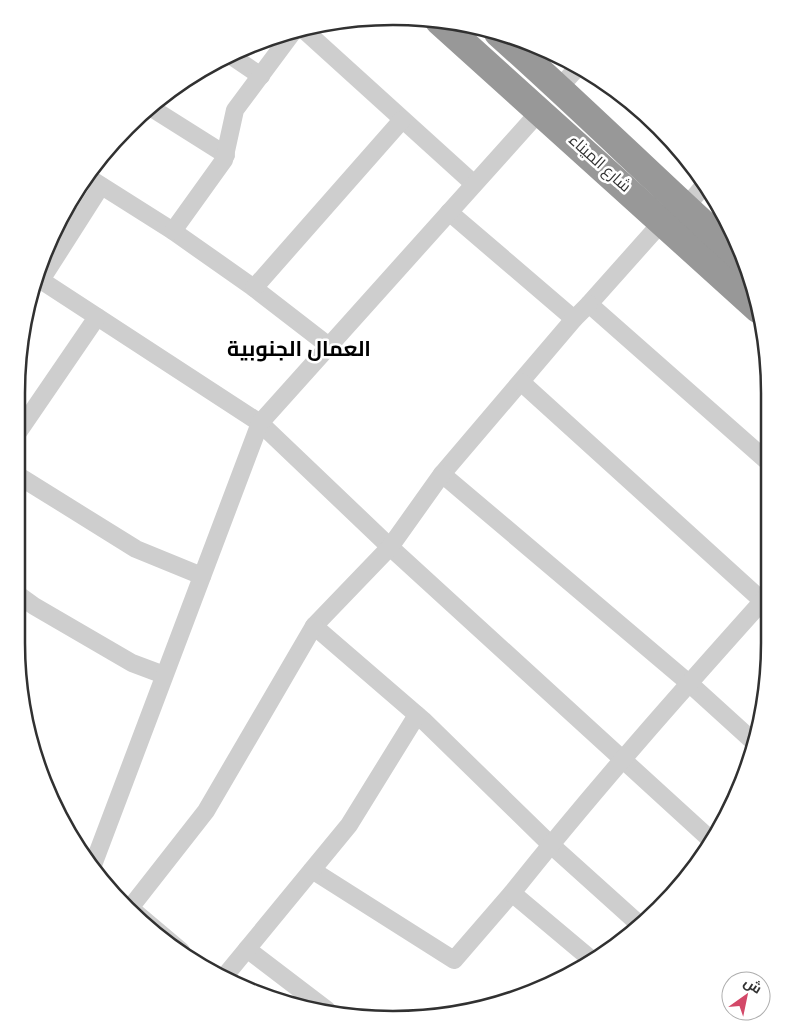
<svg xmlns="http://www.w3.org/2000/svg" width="786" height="1036" font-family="Overpass,Cairo,sans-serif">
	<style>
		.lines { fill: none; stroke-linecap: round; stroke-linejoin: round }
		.street { stroke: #cecece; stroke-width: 18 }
		.highway { stroke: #989898; stroke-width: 28 }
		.labels { text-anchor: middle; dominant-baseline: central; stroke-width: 5; stroke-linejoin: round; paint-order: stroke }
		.street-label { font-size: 16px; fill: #313131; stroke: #fff }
		.district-label { font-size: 21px; font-weight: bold; fill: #000; stroke: #fff }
		.rim { fill: none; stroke: #313131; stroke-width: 2.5 }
	</style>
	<rect width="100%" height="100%" fill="#fff"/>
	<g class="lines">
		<!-- street -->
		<g class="street">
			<path d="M303 29 474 184"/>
			<path d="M230 55 261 76"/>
			<path d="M559 88 578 67"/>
			<path d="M153 109 226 155"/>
			<path d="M86 176 173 231 254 288 329 346"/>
			<path d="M685 208 706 183"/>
			<path d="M449 212 574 319"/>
			<path d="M663 221 589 304 767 461"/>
			<path d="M173 231 224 160 235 110 293 32"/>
			<path d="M36 277 260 423 390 547 712 841"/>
			<path d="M41 280 101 186"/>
			<path d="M254 288 402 120"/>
			<path d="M589 304 574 319 442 474 690 684 755 743"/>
			<path d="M521 382 767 605"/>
			<path d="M17 434 97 317"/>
			<path d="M442 474 390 547 314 626 423 720 550 844 640 925"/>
			<path d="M17 475 136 549 202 576"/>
			<path d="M16 593 34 606 132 663 164 675"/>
			<path d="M93 865 260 423 540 111"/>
			<path d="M312 870 454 960 512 893"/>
			<path d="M247 949 327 1010"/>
			<path d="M181 951 130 908 206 811 314 626"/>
			<path d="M593 961 512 893C593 791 680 693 767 596"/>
			<path d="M224 977 349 825 417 715"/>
		</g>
		<!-- highway -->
		<g class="highway">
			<path d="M439 21 758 309"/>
			<path d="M498 33C582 108 661 186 744 261"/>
		</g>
	</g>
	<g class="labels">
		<!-- street labels -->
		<g class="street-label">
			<text transform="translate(599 164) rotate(42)">شارع الميناء</text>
		</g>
		<!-- district labels -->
		<g class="district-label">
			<text x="299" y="350">العمال الجنوبية</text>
		</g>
	</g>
	<!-- crop -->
	<path d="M0 0H786V1036H0ZM393 25H393A368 368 0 0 1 761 393V643A368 368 0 0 1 393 1011H393A368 368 0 0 1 25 643V393A368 368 0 0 1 393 25Z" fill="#fff" fill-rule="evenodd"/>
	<path class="rim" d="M393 25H393A368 368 0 0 1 761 393V643A368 368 0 0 1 393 1011H393A368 368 0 0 1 25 643V393A368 368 0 0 1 393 25Z"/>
	<!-- north arrow -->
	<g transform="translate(746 996) rotate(33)"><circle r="24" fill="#ffffff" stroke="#adadad"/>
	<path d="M0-4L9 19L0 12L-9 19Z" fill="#d34868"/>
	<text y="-8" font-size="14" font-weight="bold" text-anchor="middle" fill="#313131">ش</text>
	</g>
</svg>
